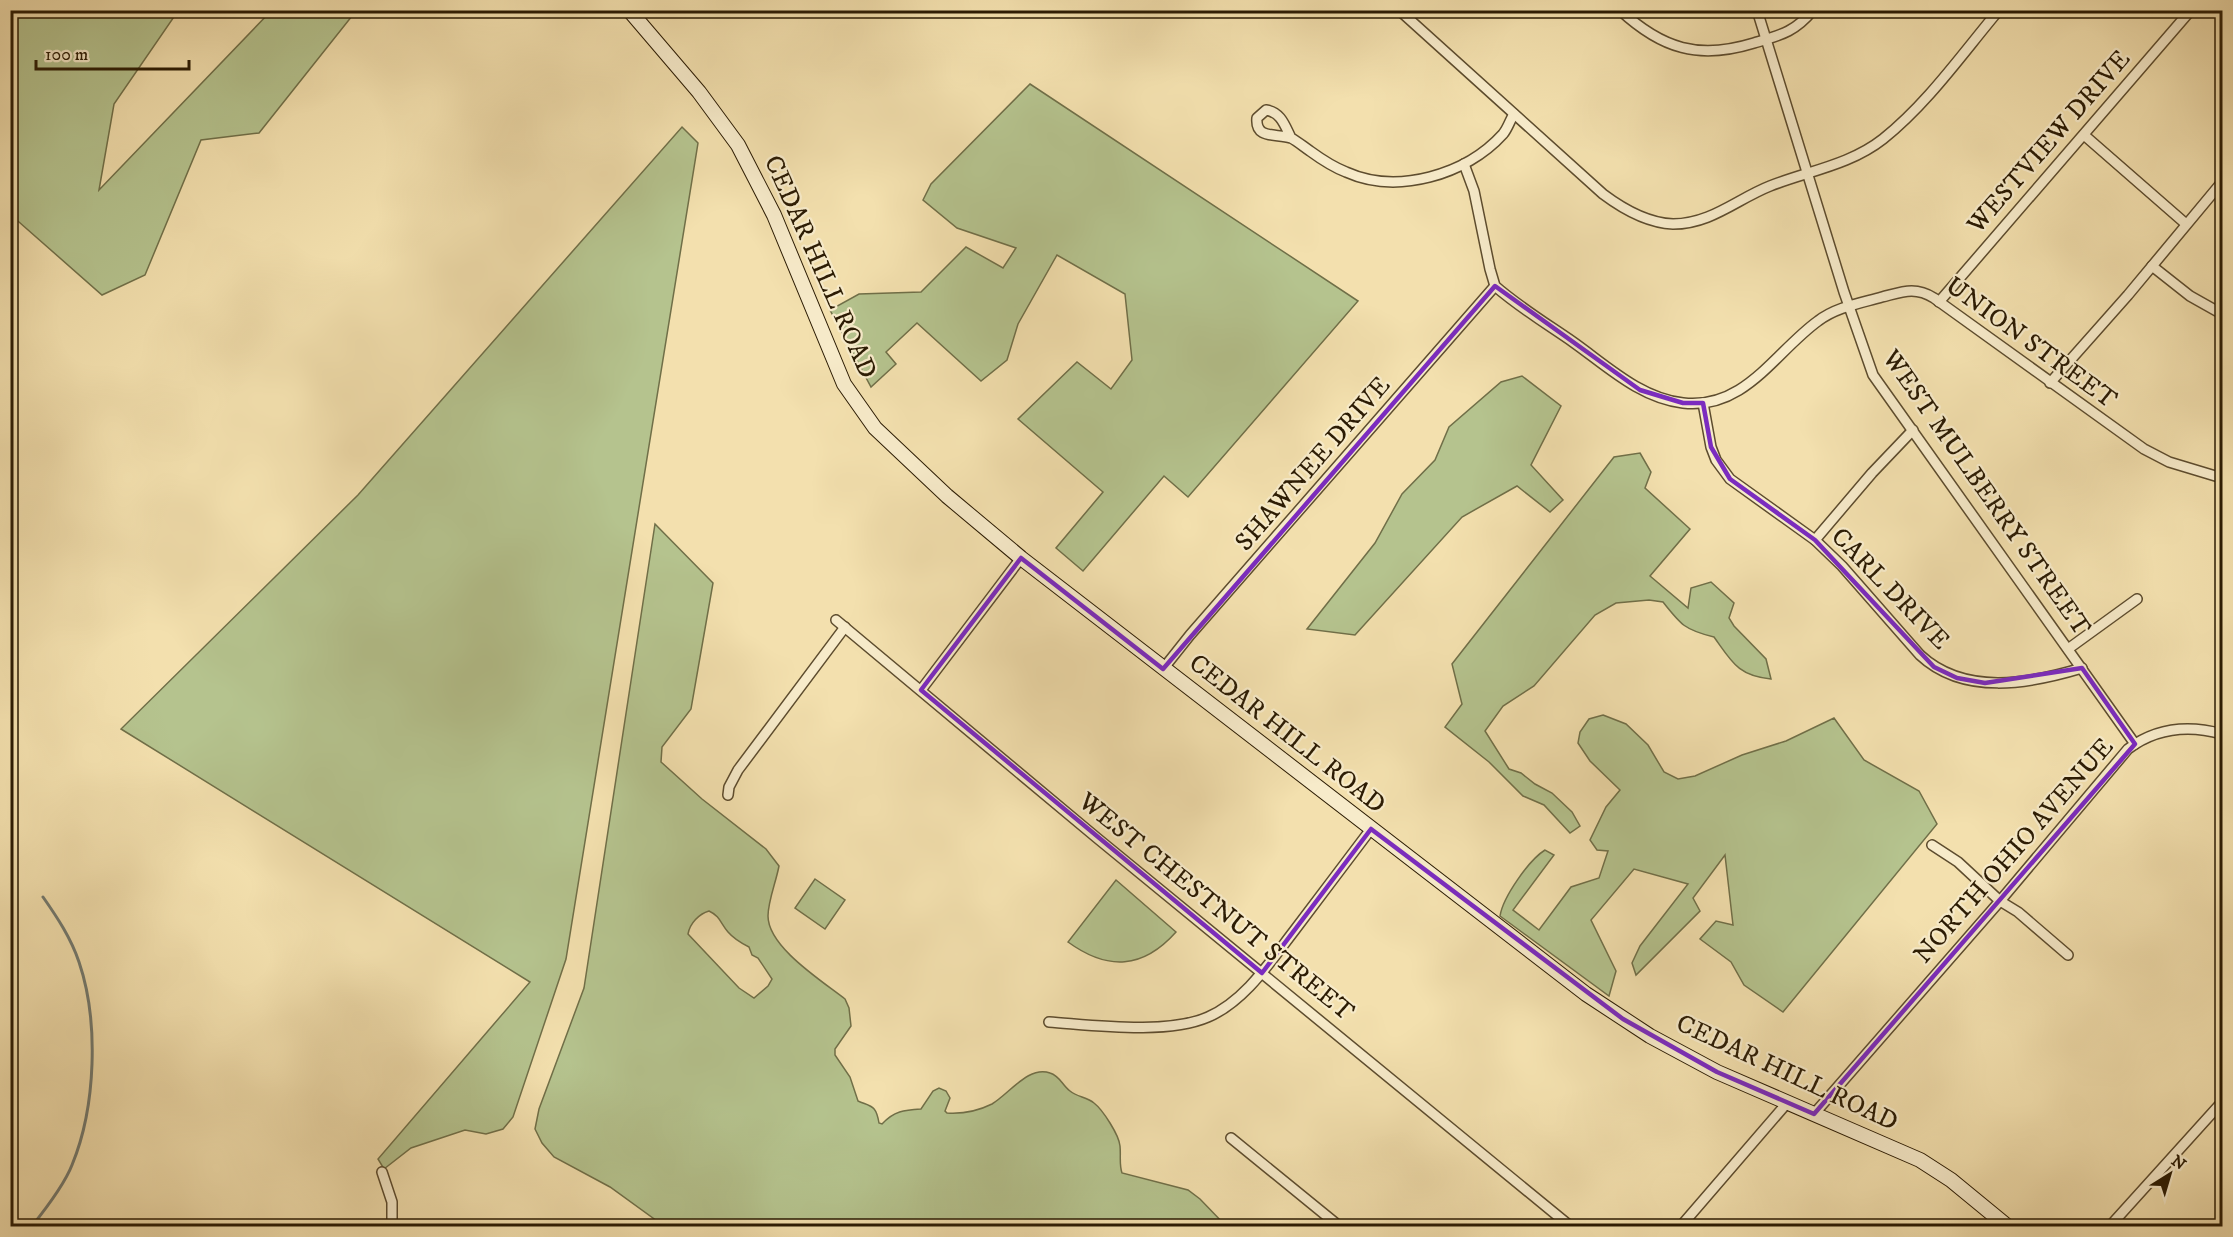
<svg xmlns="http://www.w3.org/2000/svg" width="2233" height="1237" font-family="'IM FELL DW Pica',serif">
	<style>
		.green { fill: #b5c38e; stroke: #706f48; stroke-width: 1.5; fill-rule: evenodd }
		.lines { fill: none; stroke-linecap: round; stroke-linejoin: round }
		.stream { stroke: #737a70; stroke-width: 3 }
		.street-casing { stroke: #5d4c2e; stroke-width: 12 }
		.secondary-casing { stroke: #2b1b03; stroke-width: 16 }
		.street { stroke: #f7ebca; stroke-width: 9 }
		.secondary { stroke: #f7ebca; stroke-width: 14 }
		.marked { fill: none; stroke: #7b2cbf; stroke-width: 4.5; stroke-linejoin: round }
		.labels { text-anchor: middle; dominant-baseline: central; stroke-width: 4.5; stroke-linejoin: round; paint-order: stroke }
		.street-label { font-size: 26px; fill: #2b1b03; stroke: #f7ebca }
	</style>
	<rect width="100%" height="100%" fill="#f3e0ae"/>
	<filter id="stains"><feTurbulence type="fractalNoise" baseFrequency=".00333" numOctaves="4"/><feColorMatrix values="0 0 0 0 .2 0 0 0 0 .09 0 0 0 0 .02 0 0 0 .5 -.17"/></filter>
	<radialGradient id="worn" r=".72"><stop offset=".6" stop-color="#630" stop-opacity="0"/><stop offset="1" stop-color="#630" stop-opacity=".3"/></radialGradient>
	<!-- green -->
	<g class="green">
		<path d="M11 10 178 11 114 104 99 190 271 11H356L259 133 201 140 145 275 102 295 11 215Z"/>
		<path d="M1030 84 1358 301 1188 497 1164 476 1083 571 1056 548 1103 492 1018 419 1077 362 1111 389 1132 360 1125 294 1057 255 1018 324 1007 360 981 381 917 323 886 352 896 364 871 387 830 310 859 294 921 292 966 247 1003 268 1016 248 957 228 923 200 931 184Z"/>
		<path d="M682 127 698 143 566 959 513 1117 503 1129 486 1134 465 1130 411 1148 384 1169 378 1159 530 982 121 729 358 495Z"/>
		<path d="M1522 376 1561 406 1531 465 1563 500 1550 512 1517 486 1462 517 1355 635 1307 629 1375 543 1402 494 1435 460 1449 427 1501 382Z"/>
		<path d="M1640 453 1651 472 1645 488 1690 529 1650 576 1688 608 1691 588 1711 582 1734 603 1729 618 1734 626 1766 659 1771 679C1738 676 1732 662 1714 637 1685 630 1681 625 1663 602L1649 600 1616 603 1595 615 1534 686 1503 706 1485 731 1509 769 1521 773 1535 784 1552 793 1572 812 1580 826 1570 833 1544 805 1523 796 1489 762 1445 727 1462 704 1452 664 1614 457Z"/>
		<path d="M655 524 713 583 691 709 662 747 661 762 702 799 766 849 779 866C776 882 768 901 768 916 768 947 822 981 845 999L849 1008 851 1026 835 1049V1055L850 1077 858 1101C872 1107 876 1105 879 1123L882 1124C894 1111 904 1110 921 1109L933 1091 939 1088 946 1091 950 1098 945 1111 947 1113C963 1114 978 1111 992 1104 1009 1094 1029 1065 1050 1073 1060 1076 1062 1085 1070 1091 1077 1097 1087 1097 1094 1103 1103 1110 1119 1135 1120 1146 1121 1156 1119 1164 1122 1173L1188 1190 1200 1199 1226 1226H664L610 1187 554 1157 542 1143 535 1129 539 1109 584 988ZM709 911C720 916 721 924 728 932 734 939 741 943 749 947L752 955 758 958 772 979 768 986 754 998 739 988 688 934C690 923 699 914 709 911Z"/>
		<path d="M1603 715 1626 724 1648 745 1664 772 1678 779 1695 776 1742 755 1786 741 1834 718 1864 760 1919 791 1937 824 1783 1012 1744 985 1731 962 1700 939 1716 921 1733 925 1725 855 1693 898 1700 911 1636 975 1632 963 1640 946 1688 884 1634 869 1591 920 1616 971 1609 996 1500 916C1503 897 1529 860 1545 850L1554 855 1513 910 1539 930 1571 887 1599 878 1608 851 1597 850 1590 840 1606 807 1620 790 1590 761 1578 743 1580 732 1589 719Z"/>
		<path d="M815 879 845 900 825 929 795 908Z"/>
		<path d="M1116 880 1176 932C1143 969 1108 971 1068 942Z"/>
	</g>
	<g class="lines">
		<!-- stream -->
		<path class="stream" d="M32 1226C44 1211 65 1183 72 1165 96 1107 99 1021 79 962 71 938 57 917 43 897"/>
		<!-- street casing -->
		<g class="street-casing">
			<g id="street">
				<path d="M1399 10 1603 194C1623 209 1647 223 1673 224 1711 224 1737 199 1770 186 1808 171 1850 165 1883 139 1928 103 1962 54 1999 10"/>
				<path d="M1620 10C1662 49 1699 60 1754 43 1781 35 1795 32 1813 10"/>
				<path d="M1757 10 1844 292 1873 375 2135 744"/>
				<path d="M2084 135 2186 224"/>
				<path d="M1291 138C1285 126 1281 112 1266 110L1257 118C1255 140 1277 133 1291 138 1297 141 1304 147 1310 151 1321 159 1333 167 1346 172 1397 195 1466 175 1503 134 1508 128 1510 120 1514 114"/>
				<path d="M1464 164 1474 191 1490 269 1495 286C1519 307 1547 324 1573 342 1607 366 1640 398 1683 403 1745 410 1775 352 1818 321 1836 307 1861 303 1882 297 1902 292 1915 286 1934 298L2144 449 2169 462 2222 478"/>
				<path d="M2152 266 2190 296 2222 314"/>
				<path d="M1939 302 2191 10"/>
				<path d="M2050 383 2128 295 2222 182"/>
				<path d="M1703 403 1711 447 1716 460 1730 479 1815 540 1842 566 1920 655C1964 696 2029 684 2082 668"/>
				<path d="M1815 540 1872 473 1913 430"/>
				<path d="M836 620 1097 838 1570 1226"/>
				<path d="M2068 649 2137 599"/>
				<path d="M1163 669 1190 635 1495 286"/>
				<path d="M921 690 1021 558"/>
				<path d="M728 795 729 787 738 770 845 627"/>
				<path d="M1932 845 1958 862 2000 901 2018 912 2068 955"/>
				<path d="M1049 1022C1093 1025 1167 1035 1208 1017 1245 1001 1270 962 1294 931 1320 897 1345 863 1371 829"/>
				<path d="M1814 1114 2000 901 2128 749C2156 728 2189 725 2222 734"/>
				<path d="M1231 1138 1339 1226"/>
				<path d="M382 1172 392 1202V1226"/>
				<path d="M1681 1226 1787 1103"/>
				<path d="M2110 1226 2222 1102"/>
			</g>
		</g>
		<!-- secondary casing -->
		<g class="secondary-casing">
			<path id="secondary" d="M629 10 699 92 738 145 774 215 844 384 875 428 947 496 1021 558 1586 994 1650 1036 1717 1072 1920 1160 1951 1180 2007 1226"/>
		</g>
		<!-- street -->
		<use href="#street" class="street"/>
		<!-- secondary -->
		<use href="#secondary" class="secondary"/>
	</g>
	<!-- marked area -->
	<path class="marked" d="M1495 286 1640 390 1683 403H1703L1711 447 1730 479 1815 540 1934 667 1957 678 1985 683 2082 668 2135 744 1814 1114 1717 1072 1623 1019 1371 829 1262 973 921 690 1021 558 1163 669Z"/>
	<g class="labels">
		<!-- street labels -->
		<g class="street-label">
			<text transform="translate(2049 142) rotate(-49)">WESTVIEW DRIVE</text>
			<text transform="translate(820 267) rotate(66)">CEDAR HILL ROAD</text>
			<text transform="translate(2031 343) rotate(36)">UNION STREET</text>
			<text transform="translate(1313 464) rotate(-49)">SHAWNEE DRIVE</text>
			<text transform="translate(1986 493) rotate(55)">WEST MULBERRY STREET</text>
			<text transform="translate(1890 589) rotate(46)">CARL DRIVE</text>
			<text transform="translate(1287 734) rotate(38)">CEDAR HILL ROAD</text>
			<text transform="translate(2014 851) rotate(-49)">NORTH OHIO AVENUE</text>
			<text transform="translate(1216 907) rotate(39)">WEST CHESTNUT STREET</text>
			<text transform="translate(1787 1073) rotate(25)">CEDAR HILL ROAD</text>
		</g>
	</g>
	<!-- margin -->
	<rect width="2233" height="1237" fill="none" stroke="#f3e0ae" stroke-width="36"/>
	<rect x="12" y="12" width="2209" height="1213" fill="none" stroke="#2b1b03" stroke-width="3"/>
	<rect x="18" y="18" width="2197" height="1201" fill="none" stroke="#2b1b03" stroke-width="1.5"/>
	<!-- north arrow -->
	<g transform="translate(2170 1174) rotate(37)" stroke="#f7ebca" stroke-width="4.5" paint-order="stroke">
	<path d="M0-4.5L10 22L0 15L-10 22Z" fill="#2b1b03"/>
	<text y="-9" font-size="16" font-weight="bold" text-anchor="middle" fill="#2b1b03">N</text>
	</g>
	<!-- scale -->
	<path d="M36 60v9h153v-9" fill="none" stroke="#2b1b03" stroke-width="3"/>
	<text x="45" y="60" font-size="18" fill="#2b1b03" stroke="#f7ebca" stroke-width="4.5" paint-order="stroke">100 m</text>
	<rect width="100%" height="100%" filter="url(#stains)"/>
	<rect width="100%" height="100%" fill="url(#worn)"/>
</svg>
